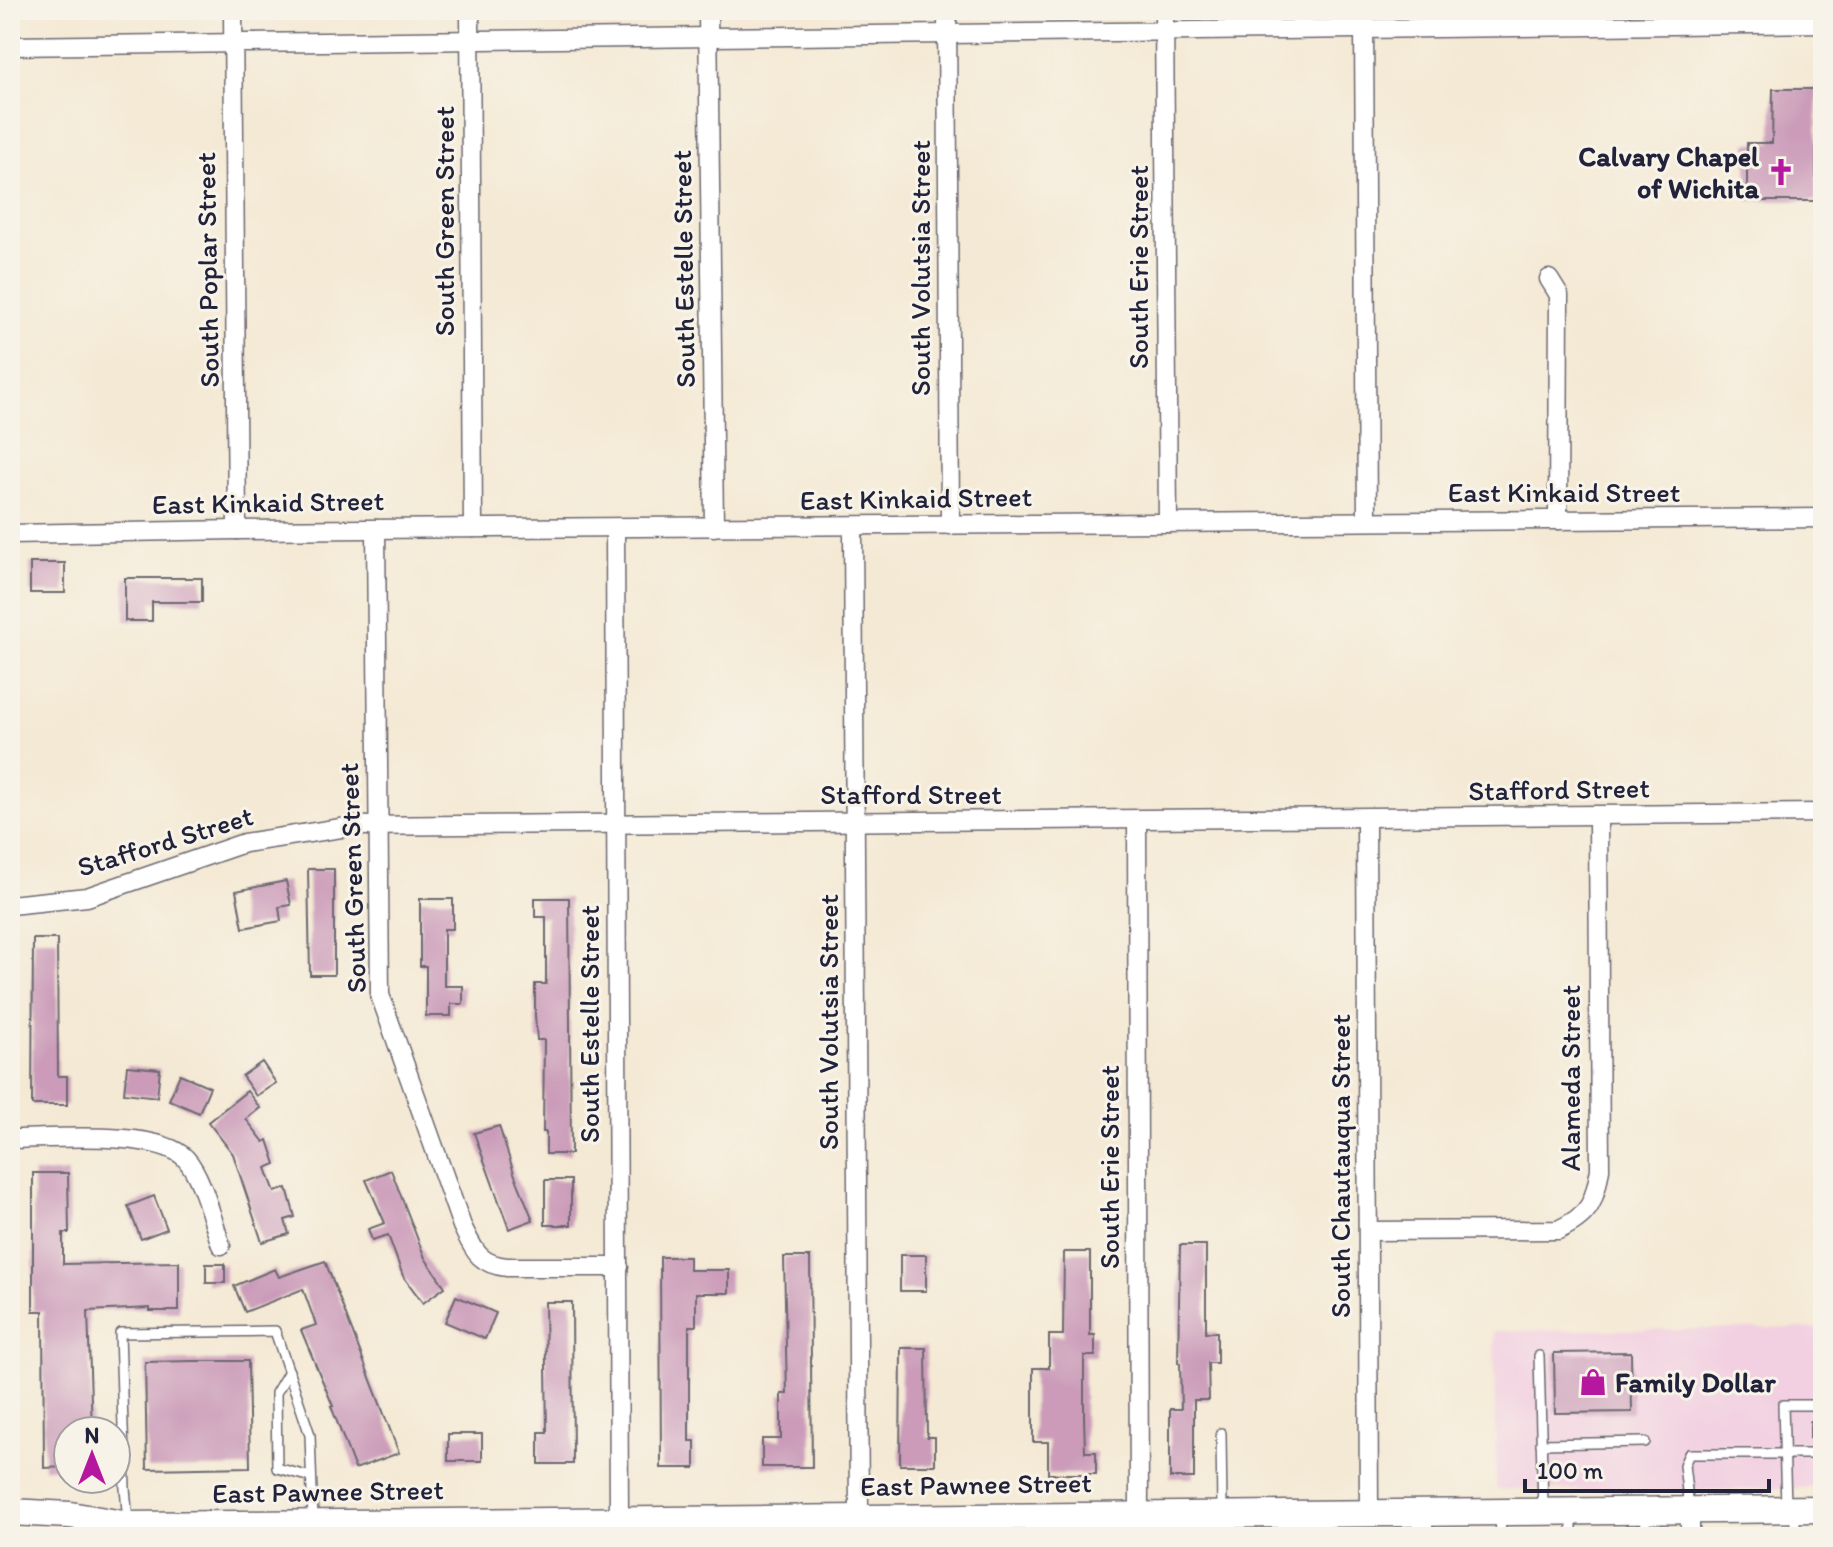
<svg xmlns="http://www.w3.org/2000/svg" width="1833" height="1547" font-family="Itim,sans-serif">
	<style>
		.built { fill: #f2cfe1 }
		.building { fill: #cb9bb9 }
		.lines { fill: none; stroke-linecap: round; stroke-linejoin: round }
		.lane-casing { stroke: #6c6871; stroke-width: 12 }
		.street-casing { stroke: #6c6871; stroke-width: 21 }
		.secondary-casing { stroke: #6c6871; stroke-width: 29 }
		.path { stroke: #6c6871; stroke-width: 3; stroke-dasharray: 2 6; stroke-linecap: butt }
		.lane { stroke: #fff; stroke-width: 9 }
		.street { stroke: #fff; stroke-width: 18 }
		.secondary { stroke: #fff; stroke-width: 26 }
		.labels { text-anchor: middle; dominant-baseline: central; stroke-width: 6; stroke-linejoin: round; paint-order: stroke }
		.poi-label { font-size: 28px; font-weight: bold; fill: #22223b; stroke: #f7f3e8; text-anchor: end }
		.street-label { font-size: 28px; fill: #22223b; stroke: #f7f3e8 }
	</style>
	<rect width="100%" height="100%" fill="#f7f3e8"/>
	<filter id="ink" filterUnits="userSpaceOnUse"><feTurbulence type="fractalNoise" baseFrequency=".0125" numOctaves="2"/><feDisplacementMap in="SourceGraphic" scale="16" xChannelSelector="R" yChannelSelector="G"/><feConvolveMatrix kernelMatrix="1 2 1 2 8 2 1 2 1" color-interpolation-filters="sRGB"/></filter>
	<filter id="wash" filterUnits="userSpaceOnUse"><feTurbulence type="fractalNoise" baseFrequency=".006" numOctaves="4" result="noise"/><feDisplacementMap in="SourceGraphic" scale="32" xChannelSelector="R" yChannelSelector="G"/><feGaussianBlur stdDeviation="1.8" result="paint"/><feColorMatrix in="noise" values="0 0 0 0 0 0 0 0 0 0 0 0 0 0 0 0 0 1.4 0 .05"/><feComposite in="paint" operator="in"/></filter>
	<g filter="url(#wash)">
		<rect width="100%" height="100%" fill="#f4e9d4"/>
		<!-- built -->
		<path class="built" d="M1823 1328V1487L1649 1492 1496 1489 1494 1331Z"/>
		<g id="blocks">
			<!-- building -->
			<g class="building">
				<path d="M1773 89H1817L1816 201H1747V143H1772Z"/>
				<rect x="30" y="563" width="35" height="30"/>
				<path d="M125 578H202V602H152V621H125Z"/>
				<path d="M308 869H334V975H310Z"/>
				<path d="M286 881 291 905 279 907 281 921 243 928 236 891Z"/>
				<path d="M535 898H569L571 1154H546V1132H543L544 1040H537L535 1015V984H546V917H535Z"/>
				<path d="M420 899H453V929H444V986H463V1004H451V1016H426V966H420Z"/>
				<path d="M33 939H57L58 1076H67V1105H32Z"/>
				<path d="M262 1062 276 1083 256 1096 242 1076Z"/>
				<path d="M127 1066 160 1069 157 1097 124 1093Z"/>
				<path d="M180 1074 210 1087 199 1113 169 1100Z"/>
				<path d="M247 1091 260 1108 246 1119 264 1142 268 1140 276 1164 266 1168 275 1192 287 1188 295 1217 285 1220 289 1234 262 1242 233 1154 208 1122Z"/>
				<path d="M499 1126 514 1173 533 1220 509 1229 474 1133Z"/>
				<path d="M391 1170 425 1258 445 1287 423 1303 403 1276 388 1235 372 1240 368 1229 385 1223 366 1180Z"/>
				<path d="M33 1173H68L69 1233H63V1264L179 1262V1311H150V1308L88 1311 92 1430 68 1431V1467L44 1468 43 1311H33Z"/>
				<rect x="545" y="1180" width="26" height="45"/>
				<path d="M154 1196 167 1229 141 1239 128 1206Z"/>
				<path d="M1180 1245H1206V1332H1217V1363H1208L1209 1400H1194V1478H1170V1409H1181L1180 1363H1178Z"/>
				<path d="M1064 1252H1090V1335H1095V1356H1084V1416L1085 1452H1096V1474H1048V1442H1033V1368H1049V1335H1063Z"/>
				<rect x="900" y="1255" width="26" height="36"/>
				<path d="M660 1257H689V1270H729V1293H696V1326H689V1441H695V1468H661Z"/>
				<path d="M784 1257H810L812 1467H762V1439H781V1394H787Z"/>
				<path d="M325 1261 399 1453 355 1469 331 1406H333L301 1330 316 1325 303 1289 245 1312 234 1286 275 1269 279 1277Z"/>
				<rect x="206" y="1264" width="19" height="19"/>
				<path d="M456 1296 496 1313 485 1339 445 1322Z"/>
				<path d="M545 1302H572L573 1464H539V1432H547Z"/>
				<path d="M901 1348H926L927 1437H935V1465H900Z"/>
				<path d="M1631 1352 1632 1412 1555 1413 1554 1353Z"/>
				<path d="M192 1361H248L250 1467 147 1469 145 1362Z"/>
				<rect x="1810" y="1421" width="13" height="18"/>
				<rect x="448" y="1434" width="34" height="27"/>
			</g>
		</g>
	</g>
	<g filter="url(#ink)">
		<use href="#blocks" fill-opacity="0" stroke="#6c6871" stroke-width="2"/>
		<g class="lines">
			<!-- lane casing -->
			<g class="lane-casing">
				<g id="lane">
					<path d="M1539 1356 1543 1508"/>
					<path d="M289 1371 276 1393 277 1468 311 1477"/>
					<path d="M1221 1433 1222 1510"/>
					<path d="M1541 1444 1645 1442"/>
					<path d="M1786 1506 1783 1405H1823"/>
					<path d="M1689 1508 1684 1465 1689 1454H1823"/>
					<path d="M1645 1512V1537"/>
					<path d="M1795 1512V1537"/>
					<path d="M1500 1515 1501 1537"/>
					<path d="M1572 1515V1537"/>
					<path d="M128 1522 125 1488 120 1333 275 1331 310 1435 313 1521"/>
					<path d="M82 1537V1536"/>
				</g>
			</g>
			<!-- street casing -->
			<g class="street-casing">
				<g id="street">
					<path d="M233 10 237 530"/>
					<path d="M470 10 473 528"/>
					<path d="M708 10 714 527"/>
					<path d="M947 10 950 525"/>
					<path d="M1164 10 1168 523"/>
					<path d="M1364 28 1367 521"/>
					<path d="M10 46 1823 23"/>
					<path d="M1549 279 1559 295 1558 520"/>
					<path d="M853 527 859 1517"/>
					<path d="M615 528 619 1519"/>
					<path d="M376 529 380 995 462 1226C474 1250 478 1264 507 1267H619"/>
					<path d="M10 534 237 530 1823 518"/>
					<path d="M1366 819 1369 1512"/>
					<path d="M1137 820 1139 1514"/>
					<path d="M10 905 87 897 244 843 354 826 1823 813"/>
					<path d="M10 1139C50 1139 160 1129 186 1159 203 1178 212 1220 221 1245"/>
					<path d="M1369 1231 1558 1230C1590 1215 1594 1203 1600 1169L1598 816"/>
					<path d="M1423 1512V1537"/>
					<path d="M1690 1512V1537"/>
				</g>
			</g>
			<!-- secondary casing -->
			<g class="secondary-casing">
				<path id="secondary" d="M10 1512 70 1515 129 1525 1823 1509"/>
			</g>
			<!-- path -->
			<g class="path">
				<path d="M1808 1533 1819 1537"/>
				<path d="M1708 1535 1784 1533"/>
				<path d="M1656 1536 1672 1535"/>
				<path d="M1584 1537 1632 1536"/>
			</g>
			<!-- lane -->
			<use href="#lane" class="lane"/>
			<!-- street -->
			<use href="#street" class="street"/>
			<!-- secondary -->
			<use href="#secondary" class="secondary"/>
		</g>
	</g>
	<!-- icons -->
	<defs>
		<g id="church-bare" transform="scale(2.16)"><path d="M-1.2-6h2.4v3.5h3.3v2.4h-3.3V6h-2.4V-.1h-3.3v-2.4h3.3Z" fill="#b5179e" stroke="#f7f3e8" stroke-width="2.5" paint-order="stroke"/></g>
		<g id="shop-bare" transform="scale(2.16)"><path d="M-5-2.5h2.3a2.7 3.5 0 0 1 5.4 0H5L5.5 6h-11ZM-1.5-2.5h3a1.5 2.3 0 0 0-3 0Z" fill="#b5179e" stroke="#f7f3e8" stroke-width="2.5" paint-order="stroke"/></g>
	</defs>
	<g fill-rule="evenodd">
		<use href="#church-bare" x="1781" y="172"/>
		<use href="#shop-bare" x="1593" y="1382"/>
	</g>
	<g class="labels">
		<!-- poi labels -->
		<g class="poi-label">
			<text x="1759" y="156">Calvary Chapel<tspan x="1759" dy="32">of Wichita</tspan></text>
			<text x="1615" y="1382" text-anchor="start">Family Dollar</text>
		</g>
		<!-- street labels -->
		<g class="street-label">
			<text transform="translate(444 221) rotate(-90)">South Green Street</text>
			<text transform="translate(1138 267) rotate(-90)">South Erie Street</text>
			<text transform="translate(920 268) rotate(-90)">South Volutsia Street</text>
			<text transform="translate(683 269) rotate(-91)">South Estelle Street</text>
			<text transform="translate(207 270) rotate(-91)">South Poplar Street</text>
			<text x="1564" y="492">East Kinkaid Street</text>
			<text transform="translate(916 498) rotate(-1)">East Kinkaid Street</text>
			<text transform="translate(268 502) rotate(-1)">East Kinkaid Street</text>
			<text transform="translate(1559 789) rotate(-1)">Stafford Street</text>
			<text x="911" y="794">Stafford Street</text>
			<text transform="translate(165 841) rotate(-17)">Stafford Street</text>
			<text transform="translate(352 878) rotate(-92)">South Green Street</text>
			<text transform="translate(828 1022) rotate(-90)">South Volutsia Street</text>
			<text transform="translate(589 1024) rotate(-90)">South Estelle Street</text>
			<text transform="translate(1570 1078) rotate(-90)">Alameda Street</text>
			<text transform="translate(1340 1166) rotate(-90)">South Chautauqua Street</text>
			<text transform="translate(1109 1167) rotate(-90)">South Erie Street</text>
			<text transform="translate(976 1484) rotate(-1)">East Pawnee Street</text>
			<text transform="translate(328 1491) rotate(-1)">East Pawnee Street</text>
		</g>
	</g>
	<!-- margin -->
	<rect width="1833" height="1547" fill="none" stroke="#f7f3e8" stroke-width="40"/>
	<!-- north arrow -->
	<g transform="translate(92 1455)"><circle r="38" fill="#f7f3e8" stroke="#a29fa3" stroke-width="2"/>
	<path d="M0-6L14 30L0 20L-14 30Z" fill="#b5179e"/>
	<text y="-12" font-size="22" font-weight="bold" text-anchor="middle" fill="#22223b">N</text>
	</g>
	<!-- scale -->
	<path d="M1525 1479v12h244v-12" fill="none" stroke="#22223b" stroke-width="4"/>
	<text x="1537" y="1479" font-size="24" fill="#22223b" stroke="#f7f3e8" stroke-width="6" paint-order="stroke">100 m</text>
</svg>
